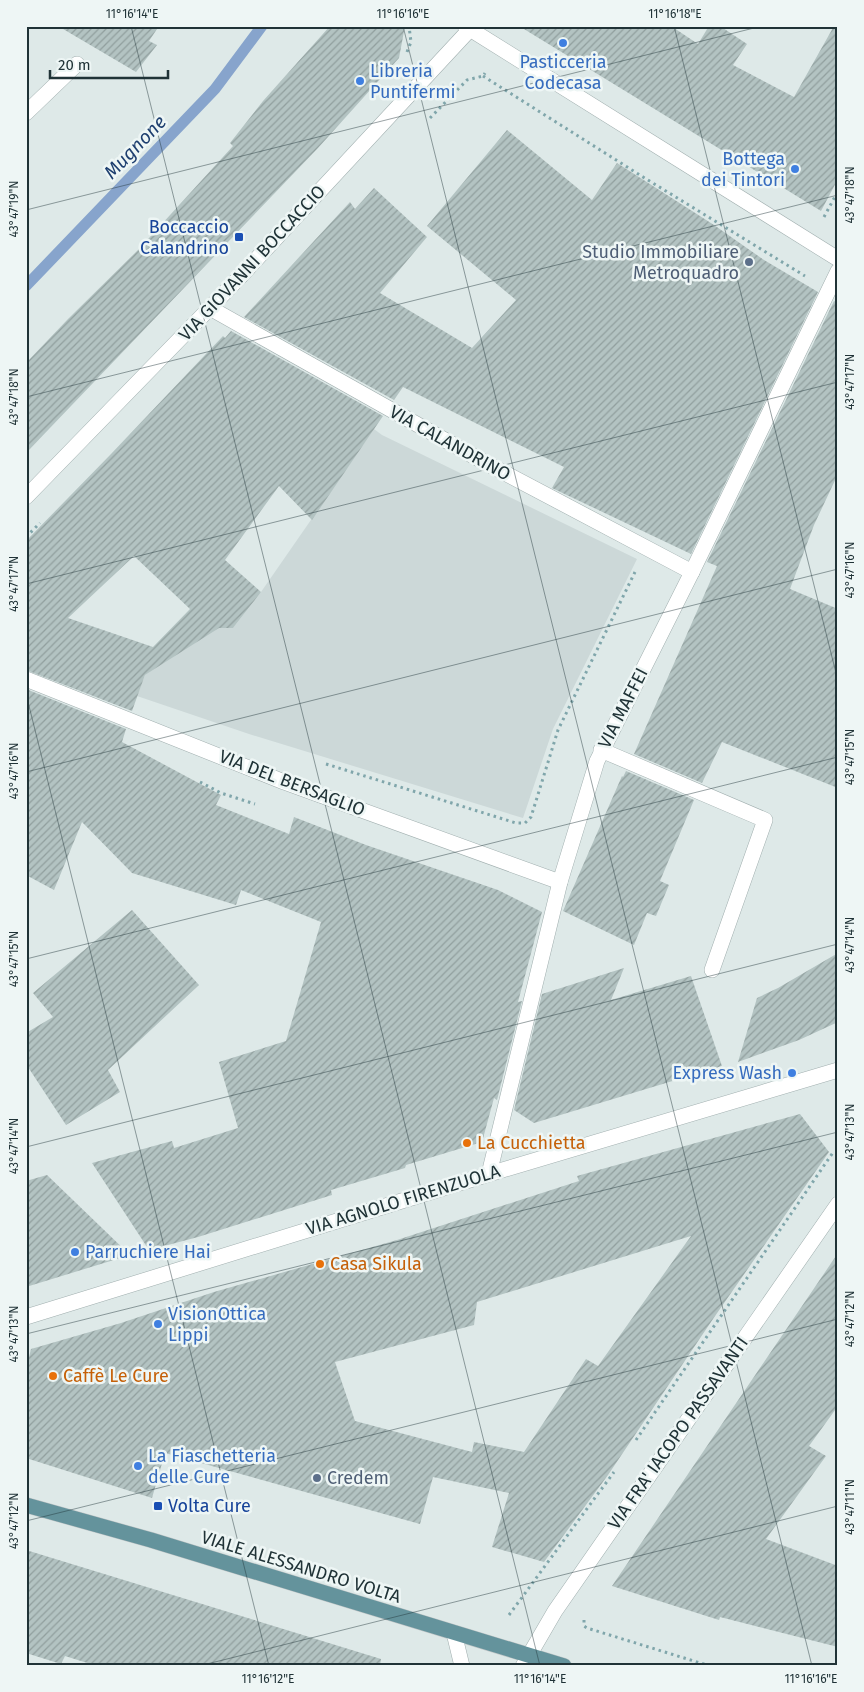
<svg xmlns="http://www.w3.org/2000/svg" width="864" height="1692" font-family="'Fira Sans',sans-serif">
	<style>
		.built { fill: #ccd8d8 }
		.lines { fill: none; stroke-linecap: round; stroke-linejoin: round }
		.stream { stroke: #87a4cc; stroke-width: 11 }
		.building { fill: url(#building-hatch); fill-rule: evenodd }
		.minor-casing { stroke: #a1afaf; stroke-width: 16 }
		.major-casing { stroke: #c1c6c7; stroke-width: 16 }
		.path { stroke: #80a6ab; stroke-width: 3; stroke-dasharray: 2.5 4; stroke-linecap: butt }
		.minor { stroke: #fff; stroke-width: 15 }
		.major { stroke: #64939c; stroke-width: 15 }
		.ticks { fill: none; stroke: #203337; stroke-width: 1; stroke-opacity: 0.45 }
		.shop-dot { fill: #3f7fe0; stroke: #eef6f5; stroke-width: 2 }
		.transit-dot { fill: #1a4fb4; stroke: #eef6f5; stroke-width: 2 }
		.service-dot { fill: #5c6f8a; stroke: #eef6f5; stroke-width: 2 }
		.food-dot { fill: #e8710a; stroke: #eef6f5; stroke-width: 2 }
		.labels { text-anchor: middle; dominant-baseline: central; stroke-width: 5; stroke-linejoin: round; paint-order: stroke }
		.shop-label { font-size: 18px; fill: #366cbe; stroke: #eef6f5; text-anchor: start }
		.transit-label { font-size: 18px; fill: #164399; stroke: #eef6f5; text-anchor: end }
		.service-label { font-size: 18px; fill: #4e5e75; stroke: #eef6f5; text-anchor: end }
		.street-label { font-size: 18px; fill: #203337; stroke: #eef6f5 }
		.food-label { font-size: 18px; fill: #c56008; stroke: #eef6f5; text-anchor: start }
		.water-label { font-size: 19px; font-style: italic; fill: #1e3f6f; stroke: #eef6f5 }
		.neatline { fill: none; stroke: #203337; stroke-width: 2 }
		.ticks-label { font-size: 12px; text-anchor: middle; fill: #203337 }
	</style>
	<defs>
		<pattern id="building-hatch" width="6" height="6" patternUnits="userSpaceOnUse" patternTransform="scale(1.25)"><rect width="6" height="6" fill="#b3c3c2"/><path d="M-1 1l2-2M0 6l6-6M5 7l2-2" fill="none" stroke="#919f9e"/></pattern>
	</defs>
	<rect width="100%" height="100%" fill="#dee9e8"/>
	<!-- built -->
	<path class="built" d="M374 429 382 435 637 559 553 729 523 818 249 734 137 696 145 675 206 627 233 628 261 592Z"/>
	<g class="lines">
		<!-- stream -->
		<path class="stream" d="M26 286 215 89 262 26"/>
	</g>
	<!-- building -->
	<g class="building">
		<path d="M58 26H159L149 41 157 45 136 72Z"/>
		<path d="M330 26H405L399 58 318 148 26 453V363L68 319 139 249 233 146 230 143 263 101Z"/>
		<path d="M519 26H671L698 44 709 26H720L747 44 733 65 794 97 834 26H838V179L821 211Z"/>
		<path d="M507 130 592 200 617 163 714 225 764 260 818 292 691 554 552 488 564 467 403 387 394 400 244 317 350 202 355 209 374 188 427 237 380 293 472 348 516 300 427 226Z"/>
		<path d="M834 301 838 303V474L814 525 790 589 838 609V788L722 742 702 783 634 754 717 566 707 562Z"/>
		<path d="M231 331 383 416 312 520 279 486 225 560 261 592 233 628H219L145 675 132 711 26 670V541L111 454 223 336 225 338ZM134 556 190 609 153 647 68 618Z"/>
		<path d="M26 689 126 729 122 742 221 795 216 805 289 834 294 817 366 845 498 890 542 912 518 1002 522 1001 497 1100 494 1098 482 1142 406 1165 405 1168 331 1190 332 1195 198 1237 149 1250 92 1163 172 1141 174 1148 238 1128 219 1062 286 1041 321 922 241 890 236 905 132 873 82 822 54 890 26 875Z"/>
		<path d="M626 771 694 800 660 881 669 885 656 916 647 913 634 945 563 911 622 776 623 777Z"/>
		<path d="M132 910 199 985 108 1070 120 1092 66 1125 26 1064V1033L53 1017 33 993Z"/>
		<path d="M838 953V1022L799 1040 738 1062 757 998 778 988Z"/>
		<path d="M624 968 611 1000 691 976 722 1066 534 1123 514 1110 542 994Z"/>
		<path d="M800 1114 829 1152 713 1319 608 1475 544 1562 492 1547 509 1493 433 1477 420 1524 165 1453 152 1498 26 1458V1369L31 1349 121 1323 214 1292 397 1240 579 1181 577 1176ZM691 1236 598 1366 586 1359 524 1452 474 1442 472 1452 355 1421 335 1362 474 1325 477 1302Z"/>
		<path d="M47 1175 130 1255 26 1287V1181Z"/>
		<path d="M838 1253V1406L809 1446 826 1456 766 1539 838 1566V1647L720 1617 719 1620 612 1586Z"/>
		<path d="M26 1550 381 1659 380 1666H97L65 1656 61 1664 26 1653Z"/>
	</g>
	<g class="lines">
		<!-- minor casing -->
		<g class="minor-casing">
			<g id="minor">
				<path d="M465 26 838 259"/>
				<path d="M26 113 77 64"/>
				<path d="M210 308 484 462 692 572"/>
				<path d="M26 497 238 279 473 26"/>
				<path d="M26 679 284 782 560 882"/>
				<path d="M601 750 765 820 712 970"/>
				<path d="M489 1174 560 882 597 761 692 572 838 271"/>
				<path d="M26 1317 489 1174 838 1070"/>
				<path d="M454 1633 462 1666"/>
				<path d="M523 1666 555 1611 838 1204"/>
			</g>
		</g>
		<!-- major casing -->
		<g class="major-casing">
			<path id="major" d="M26 1505 151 1540 564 1666"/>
		</g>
		<!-- path -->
		<g class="path">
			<path d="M407 52 411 42 409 26"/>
			<path d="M483 76 643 177 805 276"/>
			<path d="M430 118 467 80 483 76 485 73"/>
			<path d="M824 217 838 191"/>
			<path d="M26 537 40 523"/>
			<path d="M326 764 516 823H525L531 817 558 730 635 572"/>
			<path d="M200 782 221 793 255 804"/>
			<path d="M636 1440 834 1151"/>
			<path d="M509 1615 614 1472"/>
			<path d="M584 1620V1626L587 1628 710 1666"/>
		</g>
		<!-- minor -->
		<use href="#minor" class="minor"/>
		<!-- major -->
		<use href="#major" class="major"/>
	</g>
	<!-- ticks -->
	<path class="ticks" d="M131 26 540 1666M403 26 812 1666M674 26 838 681M26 210 762 26M26 397 838 195M26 584 838 382M26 694 269 1666M26 772 838 569M26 959 838 757M26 1147 838 944M26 1334 838 1132M26 1521 838 1319M199 1666 838 1506"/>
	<!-- markers -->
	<g class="shop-dot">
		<circle cx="563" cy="43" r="5"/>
		<circle cx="360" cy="81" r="5"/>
		<circle cx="795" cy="169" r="5"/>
		<circle cx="792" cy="1073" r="5"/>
		<circle cx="75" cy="1252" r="5"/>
		<circle cx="158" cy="1324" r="5"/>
		<circle cx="138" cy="1466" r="5"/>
	</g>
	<g class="transit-dot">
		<rect x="234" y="232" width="10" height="10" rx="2.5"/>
		<rect x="153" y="1501" width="10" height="10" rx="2.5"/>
	</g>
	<g class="service-dot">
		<circle cx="749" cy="262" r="5"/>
		<circle cx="317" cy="1478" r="5"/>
	</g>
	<g class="food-dot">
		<circle cx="467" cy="1143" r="5"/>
		<circle cx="320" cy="1264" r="5"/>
		<circle cx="53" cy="1376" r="5"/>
	</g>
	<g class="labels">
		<!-- shop labels -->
		<g class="shop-label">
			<text x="563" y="62" text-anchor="middle">Pasticceria<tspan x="563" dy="21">Codecasa</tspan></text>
			<text x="370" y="71">Libreria<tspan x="370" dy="21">Puntifermi</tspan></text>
			<text x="785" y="159" text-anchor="end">Bottega<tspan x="785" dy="21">dei Tintori</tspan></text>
			<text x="782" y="1073" text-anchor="end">Express Wash</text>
			<text x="85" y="1252">Parruchiere Hai</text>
			<text x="168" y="1314">VisionOttica<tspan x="168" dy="21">Lippi</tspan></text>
			<text x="148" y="1456">La Fiaschetteria<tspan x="148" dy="21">delle Cure</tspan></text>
		</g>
		<!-- transit labels -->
		<g class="transit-label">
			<text x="229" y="227">Boccaccio<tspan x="229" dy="21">Calandrino</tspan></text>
			<text x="168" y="1506" text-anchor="start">Volta Cure</text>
		</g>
		<!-- service labels -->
		<g class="service-label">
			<text x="739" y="252">Studio Immobiliare<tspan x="739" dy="21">Metroquadro</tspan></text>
			<text x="327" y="1478" text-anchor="start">Credem</text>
		</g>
		<!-- street labels -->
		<g class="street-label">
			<text transform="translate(252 263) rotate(-47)">VIA GIOVANNI BOCCACCIO</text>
			<text transform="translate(450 443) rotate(29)">VIA CALANDRINO</text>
			<text transform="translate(623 708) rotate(-63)">VIA MAFFEI</text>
			<text transform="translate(292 783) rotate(21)">VIA DEL BERSAGLIO</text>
			<text transform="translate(403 1200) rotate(-17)">VIA AGNOLO FIRENZUOLA</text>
			<text transform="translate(678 1433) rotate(-55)">VIA FRA' IACOPO PASSAVANTI</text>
			<text transform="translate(301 1567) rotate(17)">VIALE ALESSANDRO VOLTA</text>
		</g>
		<!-- food labels -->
		<g class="food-label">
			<text x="477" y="1143">La Cucchietta</text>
			<text x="330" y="1264">Casa Sikula</text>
			<text x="63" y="1376">Caffè Le Cure</text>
		</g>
		<!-- water labels -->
		<g class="water-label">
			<text transform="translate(135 147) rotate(-46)">Mugnone</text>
		</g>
	</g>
	<!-- border -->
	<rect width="864" height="1692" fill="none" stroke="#eef6f5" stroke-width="55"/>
	<!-- scale -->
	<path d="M50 70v8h118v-8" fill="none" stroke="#203337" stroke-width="2.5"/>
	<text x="58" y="70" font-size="15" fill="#203337" stroke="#eef6f5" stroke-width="4" paint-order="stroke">20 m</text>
	<rect x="28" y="28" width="808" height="1636" class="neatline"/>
	<g class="ticks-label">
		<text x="132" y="18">11°16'14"E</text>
		<text x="403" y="18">11°16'16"E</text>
		<text x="675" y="18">11°16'18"E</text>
		<text transform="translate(850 195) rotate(-90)" y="4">43°47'18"N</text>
		<text transform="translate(14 209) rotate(-90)" y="4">43°47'19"N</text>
		<text transform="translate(850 382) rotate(-90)" y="4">43°47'17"N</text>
		<text transform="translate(14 397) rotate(-90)" y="4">43°47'18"N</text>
		<text transform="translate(850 570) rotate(-90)" y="4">43°47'16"N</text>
		<text transform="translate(14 584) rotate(-90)" y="4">43°47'17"N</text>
		<text transform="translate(850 757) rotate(-90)" y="4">43°47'15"N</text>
		<text transform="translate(14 771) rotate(-90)" y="4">43°47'16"N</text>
		<text transform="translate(850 945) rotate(-90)" y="4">43°47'14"N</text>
		<text transform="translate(14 959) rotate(-90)" y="4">43°47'15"N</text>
		<text transform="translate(850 1132) rotate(-90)" y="4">43°47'13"N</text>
		<text transform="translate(14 1146) rotate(-90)" y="4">43°47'14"N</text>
		<text transform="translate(850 1319) rotate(-90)" y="4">43°47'12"N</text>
		<text transform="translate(14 1334) rotate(-90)" y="4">43°47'13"N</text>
		<text transform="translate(850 1507) rotate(-90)" y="4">43°47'11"N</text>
		<text transform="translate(14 1521) rotate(-90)" y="4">43°47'12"N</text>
		<text x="268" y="1683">11°16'12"E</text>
		<text x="540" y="1683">11°16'14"E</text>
		<text x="811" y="1683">11°16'16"E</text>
	</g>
</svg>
